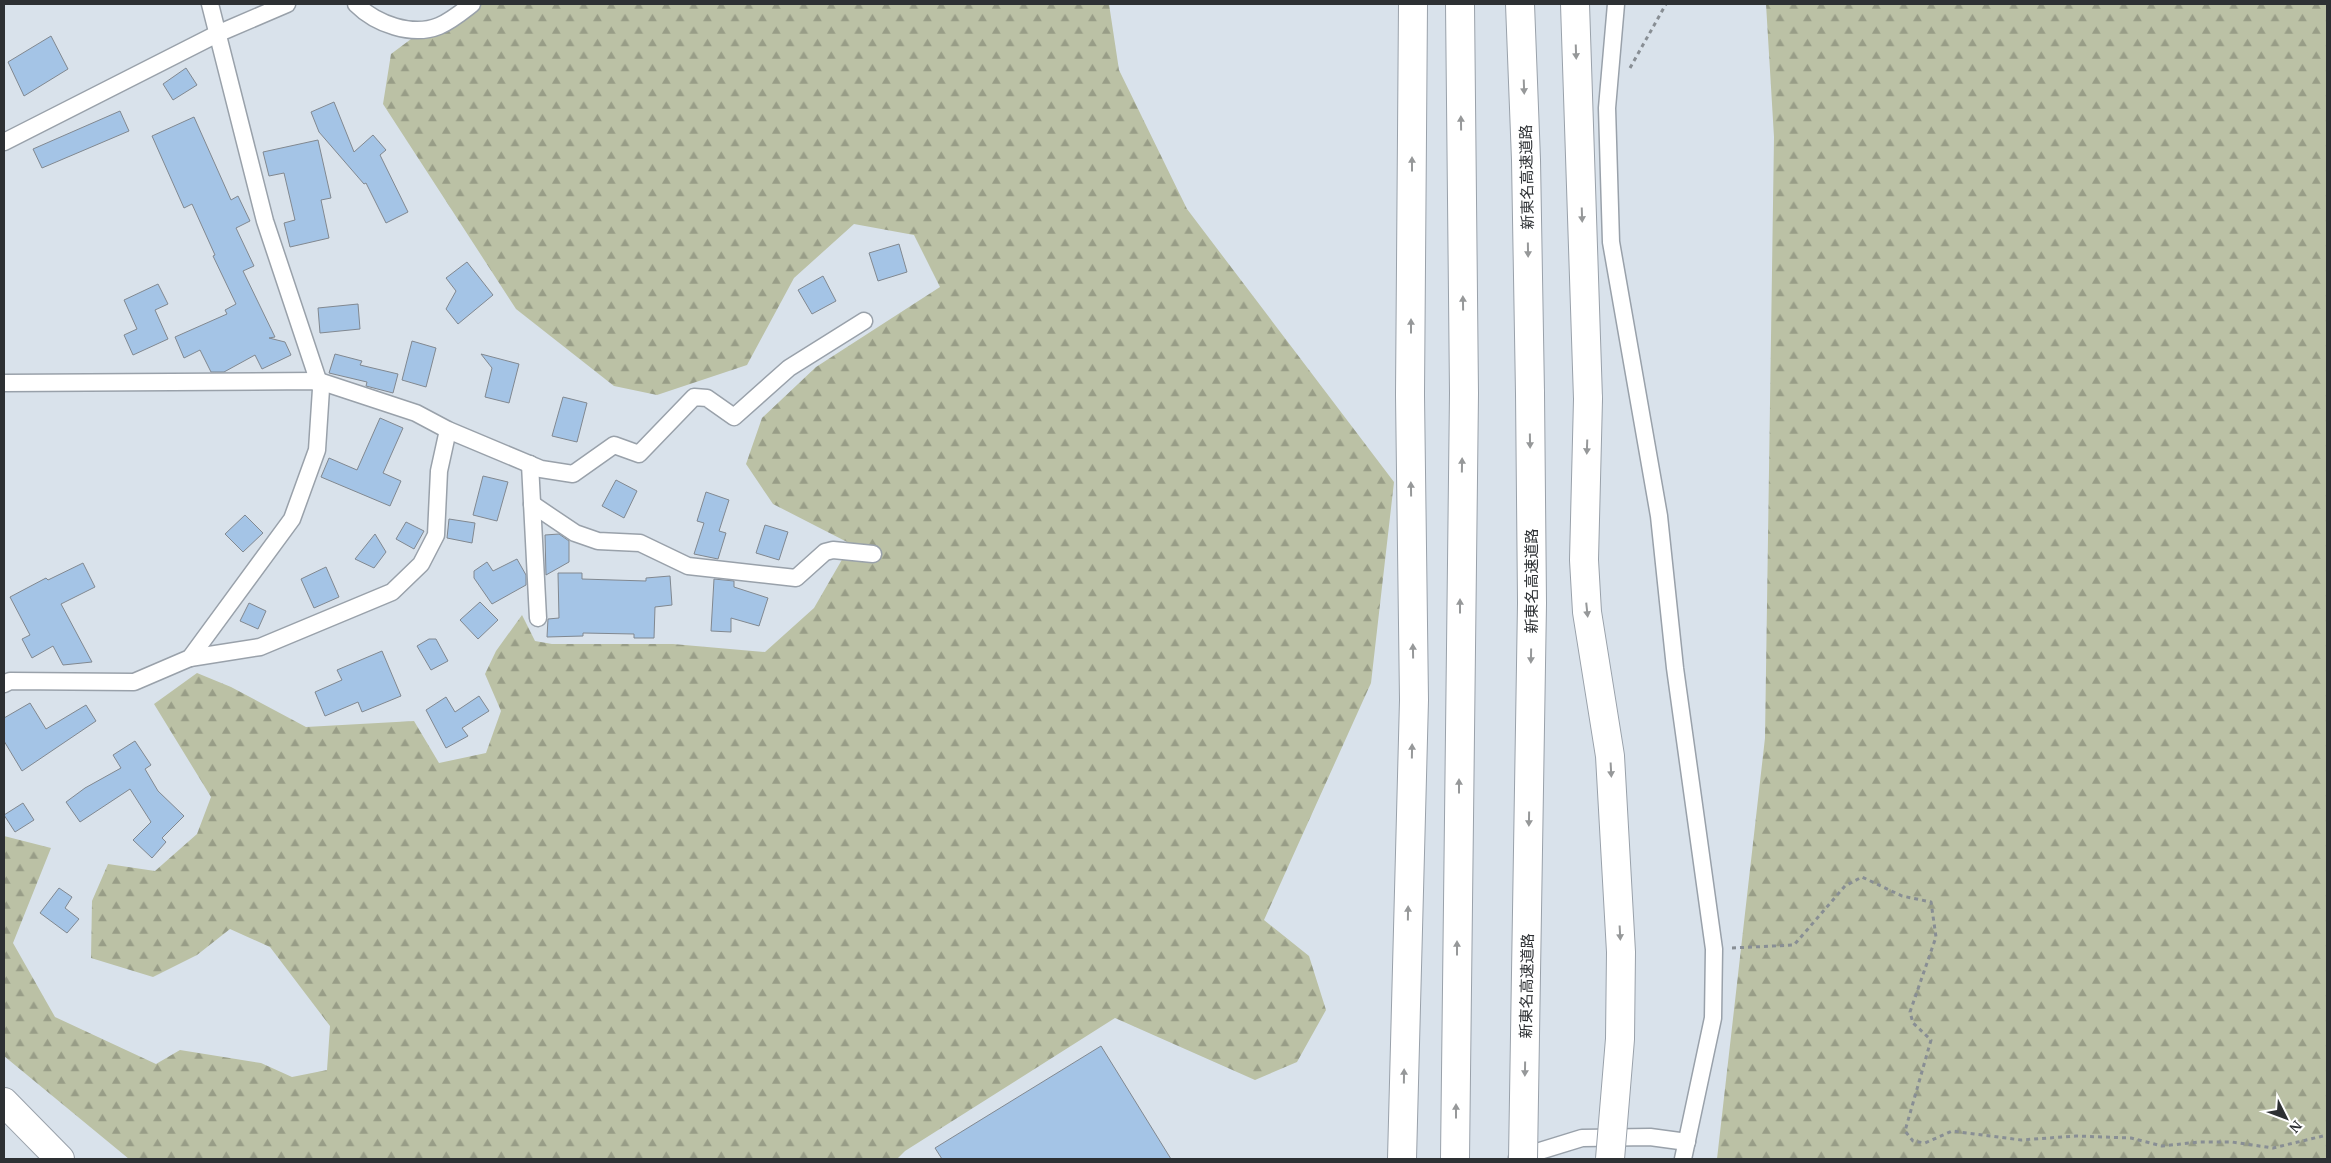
<svg xmlns="http://www.w3.org/2000/svg" width="2331" height="1163" font-family="'PT Serif','Noto Sans JP',serif">
	<style>
		.forest { fill: url(#forest-firs) }
		.building { fill: #a4c4e6; stroke: #818890 }
		.lines { fill: none; stroke-linecap: round; stroke-linejoin: round }
		.street-casing { stroke: #99a1aa; stroke-width: 19 }
		.highway-casing { stroke: #99a1aa; stroke-width: 30 }
		.path { stroke: #888e94; stroke-width: 3; stroke-dasharray: 4 4; stroke-linecap: butt }
		.street { stroke: #fff; stroke-width: 16 }
		.highway { stroke: #fff; stroke-width: 28 }
		.highway-bridge-casing { stroke: #99a1aa; stroke-width: 30; stroke-linecap: butt }
		.highway-bridge { stroke: #fff; stroke-width: 28 }
		.oneway { fill: #969899 }
		.labels { text-anchor: middle; dominant-baseline: central; stroke-width: 4; stroke-linejoin: round; paint-order: stroke }
		.street-label { font-size: 15px; fill: #2d3033; stroke: #fff }
	</style>
	<defs>
		<pattern id="forest-firs" width="22" height="20" patternUnits="userSpaceOnUse" patternTransform="scale(1.25)"><rect width="22" height="20" fill="#bbc1a5"/><path d="M5 1l3.5 6h-7zM16 11l3.5 6h-7z" fill="#989d87"/></pattern>
	</defs>
	<rect width="100%" height="100%" fill="#d9e2eb"/>
	<!-- forest -->
	<g class="forest">
		<path d="M458 4H1109L1119 70 1187 209 1394 482 1371 683 1264 920 1309 956 1326 1010 1297 1062 1255 1080 1115 1018 905 1151 897 1159H129L4 1056V836L51 848 13 943 55 1017 156 1064 180 1050 261 1063 292 1077 327 1070 330 1026 270 947 230 929 197 955 153 977 91 958 92 901 108 864 155 871 197 834 211 797 154 704 197 673 231 687 306 727 414 721 439 763 486 753 501 711 485 674 496 651 522 615 535 641 552 644H673L765 652 814 608 851 544 773 504 746 464 762 418 816 367 940 287 914 235 854 224 794 278 747 365 657 395 614 386 516 309 383 104 391 54Z"/>
		<path d="M1766 4H2327V1159H1717L1765 738 1774 137Z"/>
	</g>
	<!-- building -->
	<g class="building">
		<path d="M51 36 68 69 24 96 8 62Z"/>
		<path d="M186 68 197 85 173 100 163 84Z"/>
		<path d="M334 102 354 152 373 135 386 150 380 155 408 212 386 223 366 183 364 184 319 132 311 112Z"/>
		<path d="M120 111 129 131 42 168 33 149Z"/>
		<path d="M194 117 231 200 238 196 250 221 236 228 254 266 243 271 275 337 269 338 285 342 291 355 262 369 255 355 224 372H211L200 350 184 358 175 337 227 314 225 310 236 304 213 256 215 255 192 204 184 208 152 136Z"/>
		<path d="M318 140 331 198 321 200 329 238 290 247 284 223 295 220 284 173 269 176 263 152Z"/>
		<path d="M899 244 907 272 878 281 869 253Z"/>
		<path d="M467 262 493 295 458 324 446 309 456 291 446 278Z"/>
		<path d="M823 276 836 301 812 314 798 290Z"/>
		<path d="M158 284 168 304 155 310 168 339 133 355 124 335 137 329 124 300Z"/>
		<path d="M358 304 360 329 320 333 318 308Z"/>
		<path d="M412 341 436 348 426 387 402 380Z"/>
		<path d="M335 354 362 361 360 365 398 374 393 393 366 386 367 382 329 373Z"/>
		<path d="M481 354 519 364 509 403 485 397 492 368Z"/>
		<path d="M563 397 587 403 577 442 552 436Z"/>
		<path d="M380 418 403 428 383 473 401 481 390 506 321 477 329 458 357 470Z"/>
		<path d="M483 476 508 482 497 521 473 515Z"/>
		<path d="M616 480 637 491 624 518 602 506Z"/>
		<path d="M706 492 729 500 719 531 726 533 718 559 694 554 704 523 697 521Z"/>
		<path d="M245 515 263 533 243 552 225 534Z"/>
		<path d="M449 519 475 523 472 543 447 538Z"/>
		<path d="M406 522 424 531 414 549 396 539Z"/>
		<path d="M765 525 788 532 779 560 756 553Z"/>
		<path d="M375 534 386 552 374 568 355 559Z"/>
		<path d="M559 534 569 541V562L546 575 545 535Z"/>
		<path d="M517 559 526 575V585L492 604 474 578V571L487 562 493 571Z"/>
		<path d="M83 563 95 587 61 604 92 662 63 665 53 646 32 658 22 639 30 635 10 597 46 578 48 580Z"/>
		<path d="M326 567 339 597 314 608 301 579Z"/>
		<path d="M558 573H582V579L646 581V578L670 576 672 605 655 607 654 638H634V634L583 633V636L547 637 548 619 559 618Z"/>
		<path d="M714 579 734 581V587L768 598 759 626 731 618V632L711 631Z"/>
		<path d="M480 602 498 620 478 639 460 620Z"/>
		<path d="M249 603 266 611 258 629 240 621Z"/>
		<path d="M429 639H436L448 661 431 670 417 646Z"/>
		<path d="M382 651 401 696 362 712 358 702 325 716 315 692 342 680 337 670Z"/>
		<path d="M479 696 489 711 462 728 468 736 446 748 426 710 446 697 455 712Z"/>
		<path d="M30 703 46 729 86 705 96 721 22 771 4 741V718Z"/>
		<path d="M135 741 151 765 145 769 158 791 184 816 162 838 166 842 152 858 133 840 151 822 130 789 80 822 66 802 85 788 121 768 113 755Z"/>
		<path d="M23 803 34 820 15 832 4 815Z"/>
		<path d="M59 888 72 897 65 908 79 919 67 933 40 913Z"/>
		<path d="M1101 1046 1171 1159H942L935 1148Z"/>
	</g>
	<g class="lines">
		<!-- street casing -->
		<g class="street-casing">
			<g id="street">
				<path d="M356 4C376 24 412 37 439 26 451 21 463 11 472 4"/>
				<path d="M1616 4 1607 108 1611 242 1659 516 1675 668 1714 949 1713 1018 1683 1159"/>
				<path d="M4 142 217 34 287 4"/>
				<path d="M4 383 319 381 416 413 448 430 541 469 573 474 614 445 639 454 694 397 707 398 734 417 789 368 864 321"/>
				<path d="M530 464 538 618"/>
				<path d="M532 504 575 533 598 541 640 543 688 566 796 578 825 552 833 550 873 554"/>
				<path d="M190 658 260 647 392 592 421 564 436 535 439 471 448 430"/>
				<path d="M4 684 10 681 134 682 190 658 292 519 317 450 321 389 265 221 210 4"/>
				<path d="M1517 1158 1582 1138 1650 1137 1687 1142"/>
			</g>
		</g>
		<!-- highway casing -->
		<g class="highway-casing">
			<g id="highway">
				<path d="M1520 4 1526 160 1530 393"/>
				<path d="M1575 4 1588 399"/>
				<path d="M4 1102 60 1159"/>
				<path d="M1402 1159 1414 700 1410 395 1413 4"/>
				<path d="M1455 1159 1464 393 1460 4"/>
			</g>
		</g>
		<!-- path -->
		<g class="path">
			<path d="M1630 68 1666 4"/>
			<path d="M1732 948 1794 945 1845 886 1862 877 1902 896 1931 902 1936 937 1910 1012 1913 1023 1931 1040 1905 1131 1913 1141 1925 1143 1952 1131 2021 1140 2076 1136 2131 1138 2162 1146 2199 1142H2232L2273 1148 2327 1135"/>
		</g>
		<!-- street -->
		<use href="#street" class="street"/>
		<!-- highway -->
		<use href="#highway" class="highway"/>
		<!-- highway-bridge casing -->
		<g class="highway-bridge-casing">
			<g id="highway-bridge">
				<path d="M1588 399 1584 560 1587 612 1610 756 1621 952 1620 1039 1610 1159"/>
				<path d="M1523 1159 1532 603 1530 393"/>
			</g>
		</g>
		<!-- highway-bridge -->
		<use href="#highway-bridge" class="highway-bridge"/>
	</g>
	<!-- one-way arrows -->
	<defs><path id="oneway-solid" d="M-6-.8H1V-3.2L6.5 0L1 3.2V.8H-6Z" transform="scale(1.25)"/></defs>
	<g class="oneway">
		<use href="#oneway-solid" transform="translate(1576 52) rotate(88)"/>
		<use href="#oneway-solid" transform="translate(1524 87) rotate(88)"/>
		<use href="#oneway-solid" transform="translate(1461 123) rotate(-91)"/>
		<use href="#oneway-solid" transform="translate(1412 164) rotate(-90)"/>
		<use href="#oneway-solid" transform="translate(1582 215) rotate(88)"/>
		<use href="#oneway-solid" transform="translate(1528 250) rotate(89)"/>
		<use href="#oneway-solid" transform="translate(1463 303) rotate(-91)"/>
		<use href="#oneway-solid" transform="translate(1411 326) rotate(-90)"/>
		<use href="#oneway-solid" transform="translate(1530 441) rotate(89)"/>
		<use href="#oneway-solid" transform="translate(1587 447) rotate(92)"/>
		<use href="#oneway-solid" transform="translate(1462 465) rotate(-89)"/>
		<use href="#oneway-solid" transform="translate(1411 489) rotate(-91)"/>
		<use href="#oneway-solid" transform="translate(1460 606) rotate(-90)"/>
		<use href="#oneway-solid" transform="translate(1587 610) rotate(84)"/>
		<use href="#oneway-solid" transform="translate(1413 651) rotate(-91)"/>
		<use href="#oneway-solid" transform="translate(1531 656) rotate(91)"/>
		<use href="#oneway-solid" transform="translate(1412 751) rotate(-89)"/>
		<use href="#oneway-solid" transform="translate(1611 770) rotate(87)"/>
		<use href="#oneway-solid" transform="translate(1459 786) rotate(-90)"/>
		<use href="#oneway-solid" transform="translate(1529 819) rotate(91)"/>
		<use href="#oneway-solid" transform="translate(1408 913) rotate(-89)"/>
		<use href="#oneway-solid" transform="translate(1620 933) rotate(87)"/>
		<use href="#oneway-solid" transform="translate(1457 948) rotate(-90)"/>
		<use href="#oneway-solid" transform="translate(1525 1069) rotate(91)"/>
		<use href="#oneway-solid" transform="translate(1404 1076) rotate(-89)"/>
		<use href="#oneway-solid" transform="translate(1456 1111) rotate(-90)"/>
	</g>
	<g class="labels">
		<!-- street labels -->
		<g class="street-label">
			<text transform="translate(1526 177) rotate(-91)">新東名高速道路</text>
			<text transform="translate(1531 581) rotate(-90)">新東名高速道路</text>
			<text transform="translate(1526 986) rotate(-89)">新東名高速道路</text>
		</g>
	</g>
	<!-- border -->
	<rect width="2331" height="1163" fill="none" stroke="#2d3033" stroke-width="10"/>
	<!-- north arrow -->
	<g transform="translate(2286 1118) rotate(132)" stroke="#ffffff" stroke-width="4" paint-order="stroke">
	<path d="M0-4L9 19L0 12L-9 19Z" fill="#2d3033"/>
	<text y="-8" font-size="14" font-weight="bold" text-anchor="middle" fill="#2d3033">N</text>
	</g>
</svg>
